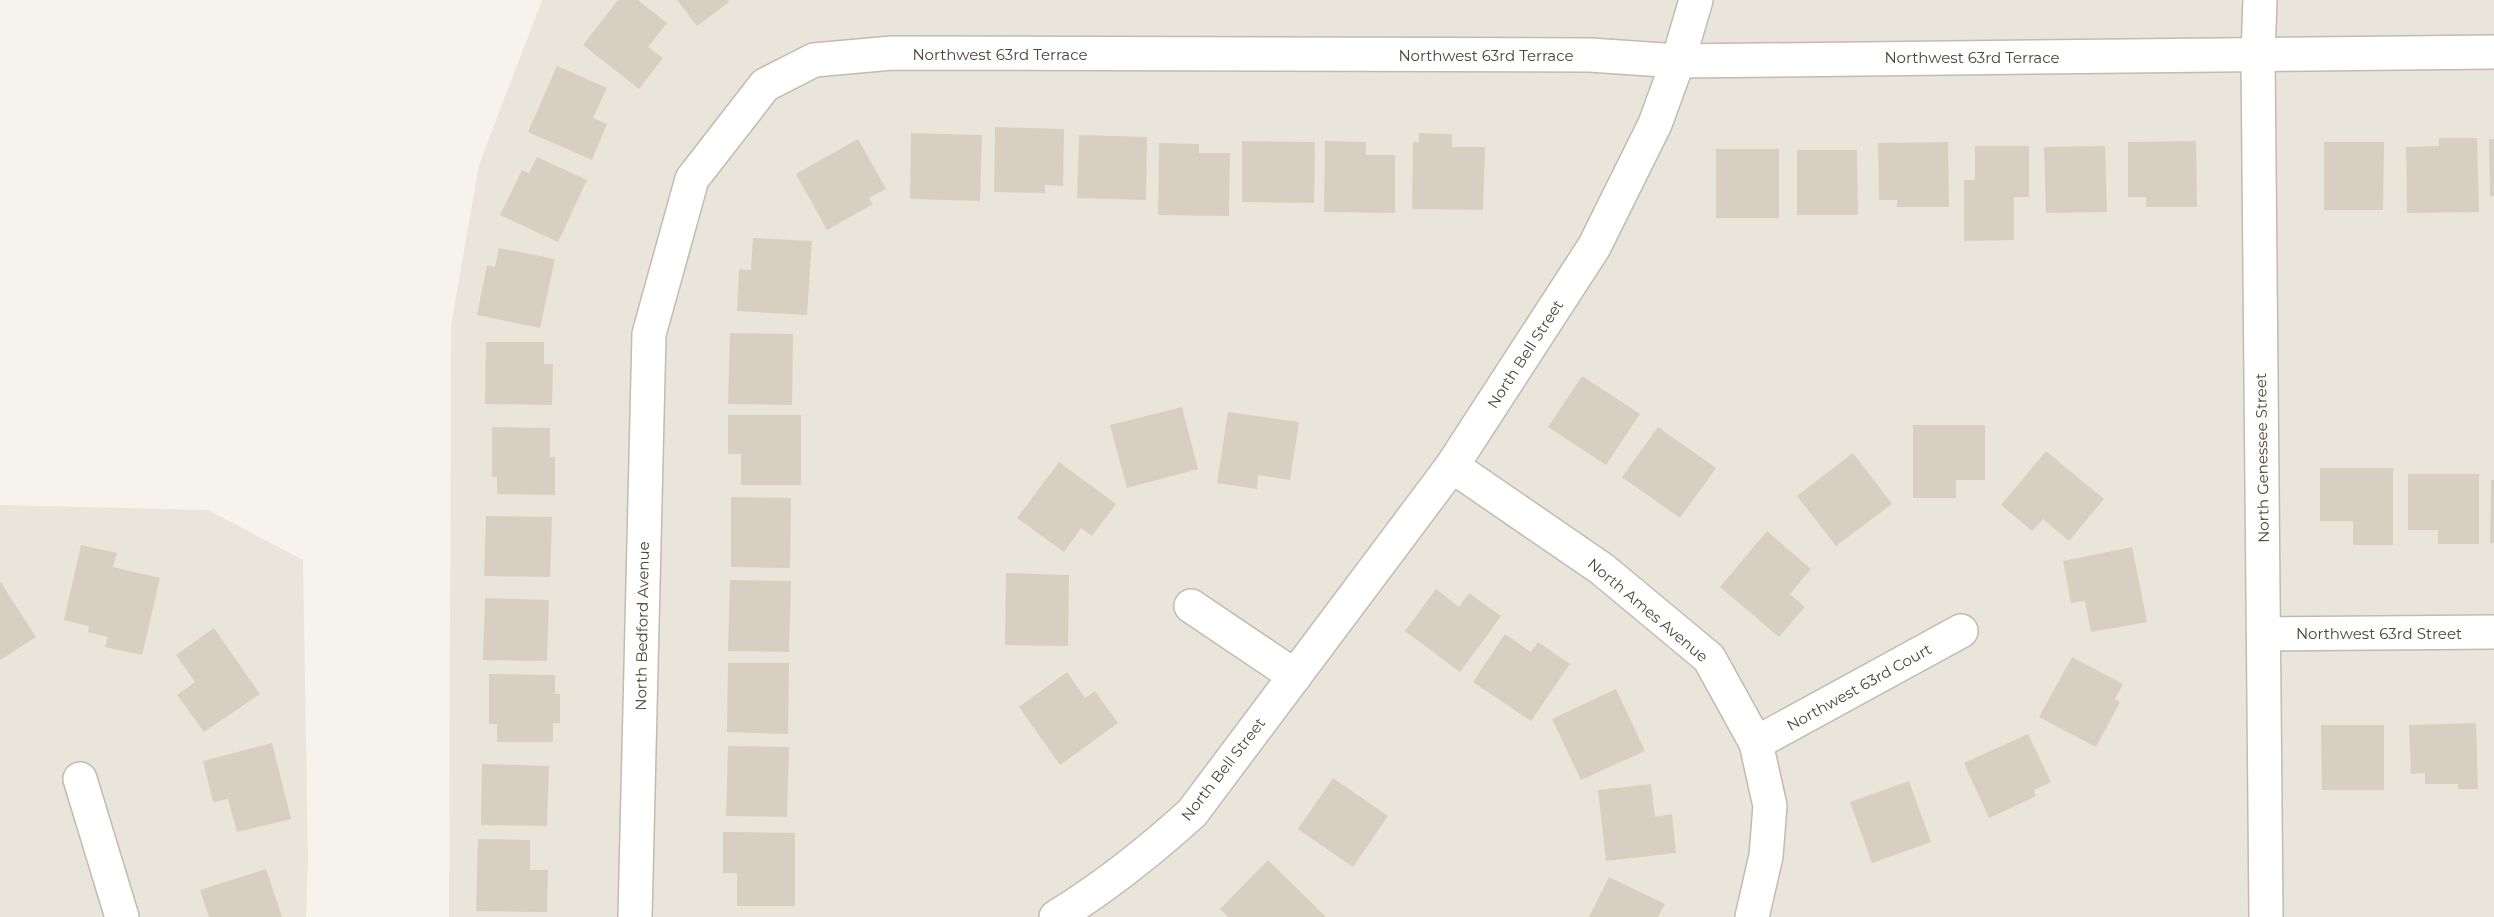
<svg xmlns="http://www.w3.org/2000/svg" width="2494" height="917" font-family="Montserrat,sans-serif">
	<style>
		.residential { fill: #eae5da }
		.building { fill: #d8cfc1 }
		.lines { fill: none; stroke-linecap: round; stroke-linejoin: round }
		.minor-casing { stroke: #c2bbae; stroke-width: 36 }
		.minor { stroke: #fff; stroke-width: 33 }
		.labels { text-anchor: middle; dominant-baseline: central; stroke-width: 4.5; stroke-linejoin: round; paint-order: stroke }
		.street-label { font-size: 15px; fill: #4b4439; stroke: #fff }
	</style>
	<rect width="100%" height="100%" fill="#f6f3ec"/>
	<!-- residential -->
	<g class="residential">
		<path d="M542 0H2494V917H449L451 325 479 165Z"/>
		<path d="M0 505 208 510 303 560 308 858 306 917H0Z"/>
	</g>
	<!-- building -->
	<g class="building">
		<path d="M618 0H638L667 23 648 47 663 58 639 89 583 45Z"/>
		<path d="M677 0H728L729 2 697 26Z"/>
		<path d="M557 66 607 88 593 118 607 124 592 160 528 132Z"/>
		<path d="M995 127 1064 129 1063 186 1045 185V193L994 192Z"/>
		<path d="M911 133 982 135 980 201 910 199Z"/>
		<path d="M1419 133 1452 134V147H1485L1483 210 1412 209 1413 142H1419Z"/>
		<path d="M1079 135 1147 137 1146 200 1077 198Z"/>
		<path d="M2439 138H2477L2479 212 2407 213 2406 147 2439 146Z"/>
		<path d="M858 139 886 189 869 198 873 204 827 230 796 174Z"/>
		<path d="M2489 139H2494V196H2490Z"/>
		<path d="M1242 141 1315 142 1314 203 1242 202Z"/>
		<path d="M1325 141 1366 142V155H1395V213L1324 212Z"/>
		<path d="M2196 141 2197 207H2146V197H2128V142Z"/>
		<path d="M1948 142 1949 207H1897V200H1879L1878 143Z"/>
		<path d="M2324 142H2384L2383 210H2324Z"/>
		<path d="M1159 143 1199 144V153H1230L1229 216 1158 215Z"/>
		<path d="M1975 146H2029V197H2014V240L1964 241V180H1975Z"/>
		<path d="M2105 146 2107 212 2046 213 2044 147Z"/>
		<rect x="1716" y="149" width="63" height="69"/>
		<path d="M1797 150H1857L1858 215H1797Z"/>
		<path d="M537 157 587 180 558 242 500 215 522 170 529 173Z"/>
		<path d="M753 238 812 241 807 315 737 311 739 269 751 270Z"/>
		<path d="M499 248 555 259 540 328 477 315 487 265 495 267Z"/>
		<path d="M730 333 793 334 792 405 728 404Z"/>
		<path d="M486 342H544V364H553L552 405 485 404Z"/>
		<path d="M1582 376 1640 414 1606 465 1548 427Z"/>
		<path d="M1182 407 1198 469 1127 488 1110 425Z"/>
		<path d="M1228 412 1299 422 1290 480 1258 475 1257 489 1217 483Z"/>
		<path d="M728 415H801V485H741V454H728Z"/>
		<path d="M1913 425H1985V480H1956V498H1913Z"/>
		<path d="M492 427 550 428V457H555V495L497 494V477H492Z"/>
		<path d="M1658 427 1716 468 1680 518 1622 477Z"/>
		<path d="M2046 451 2104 499 2069 541 2043 519 2032 531 2001 505Z"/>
		<path d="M1853 453 1892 504 1836 546 1797 496Z"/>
		<path d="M1059 462 1116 504 1092 536 1081 528 1064 552 1017 518Z"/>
		<path d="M2320 468H2393V545H2353V521H2320Z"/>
		<path d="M2408 474H2479V544H2438V530H2408Z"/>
		<path d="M2491 480H2494V543H2490Z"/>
		<path d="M731 497 791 498 790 568 731 567Z"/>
		<path d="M486 516 552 517 550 577 484 576Z"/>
		<path d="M1767 531 1811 569 1790 594 1805 607 1779 637 1720 587Z"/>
		<path d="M81 545 117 553 113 567 160 578 142 655 105 647 108 637 88 632 89 626 64 620Z"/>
		<path d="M2132 547 2147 622 2091 632 2085 601 2071 603 2063 561Z"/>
		<path d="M1006 573 1069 575 1068 646 1005 645Z"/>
		<path d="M730 580 791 581 789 652 728 651Z"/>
		<path d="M0 581 36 637 0 660Z"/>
		<path d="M1436 589 1459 607 1469 593 1501 616 1460 672 1405 631Z"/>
		<path d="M485 598 549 600 547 661 483 660Z"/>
		<path d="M214 628 260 694 204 732 177 695 195 682 176 655Z"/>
		<path d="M1505 634 1531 652 1538 642 1570 664 1531 721 1473 682Z"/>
		<path d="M2072 657 2123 684 2115 699 2120 702 2096 747 2039 717Z"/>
		<path d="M728 663H789L788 734 727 732Z"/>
		<path d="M1067 672 1085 698 1095 691 1118 723 1060 765 1019 707Z"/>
		<path d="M489 674 555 675V694H560V723H553V742H497V724H489Z"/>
		<path d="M1616 689 1645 751 1581 780 1552 719Z"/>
		<path d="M2476 723 2478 789H2458V784H2425V773L2411 774 2409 725Z"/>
		<path d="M2321 725H2384V790H2322Z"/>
		<path d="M2028 734 2051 782 2034 790 2036 796 1989 818 1964 763Z"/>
		<path d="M272 743 291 819 237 832 228 799 213 802 203 761Z"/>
		<path d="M728 746 789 747 787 817 726 816Z"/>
		<path d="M482 764 549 766 547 826 481 825Z"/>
		<path d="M1333 778 1388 816 1353 867 1298 829Z"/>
		<path d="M1909 781 1931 842 1872 863 1850 802Z"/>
		<path d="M1651 784 1655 817 1672 814 1676 853 1606 861 1598 790Z"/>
		<path d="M723 832 795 833V906H737V873H723Z"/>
		<path d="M478 839 530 840V870H548L547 912 476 911Z"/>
		<path d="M1268 860 1326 917H1228L1220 909Z"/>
		<path d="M266 869 282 917H209L200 890Z"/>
		<path d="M1609 877 1665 904 1658 917H1589Z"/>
	</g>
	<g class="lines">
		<!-- minor casing -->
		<g class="minor-casing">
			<g id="minor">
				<path d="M2260 0 2258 55 2266 917"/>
				<path d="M1452 466 1602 569 1709 658 1756 743 1770 806 1766 856 1752 917"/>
				<path d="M1191 606 1295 676"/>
				<path d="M2264 634 2494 632"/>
				<path d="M1756 743 1961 631"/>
				<path d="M80 779 122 917"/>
				<path d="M635 917 649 334 692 179 765 85 814 60 892 53 1590 55 1678 61 2494 52"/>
				<path d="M1056 917C1105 887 1150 851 1192 813L1452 466 1594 247 1655 124 1678 61 1696 0"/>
			</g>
		</g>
		<!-- minor -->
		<use href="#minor" class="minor"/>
	</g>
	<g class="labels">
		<!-- street labels -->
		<g class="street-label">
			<text x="1000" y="54">Northwest 63rd Terrace</text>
			<text x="1486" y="55">Northwest 63rd Terrace</text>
			<text x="1972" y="57">Northwest 63rd Terrace</text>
			<text transform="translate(1525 354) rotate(-57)">North Bell Street</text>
			<text transform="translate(2262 458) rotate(-91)">North Genessee Street</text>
			<text transform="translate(1648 610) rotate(40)">North Ames Avenue</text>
			<text transform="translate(642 626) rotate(-89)">North Bedford Avenue</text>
			<text x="2379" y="633">Northwest 63rd Street</text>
			<text transform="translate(1859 687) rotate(-29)">Northwest 63rd Court</text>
			<text transform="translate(1223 769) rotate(-52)">North Bell Street</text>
		</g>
	</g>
</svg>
